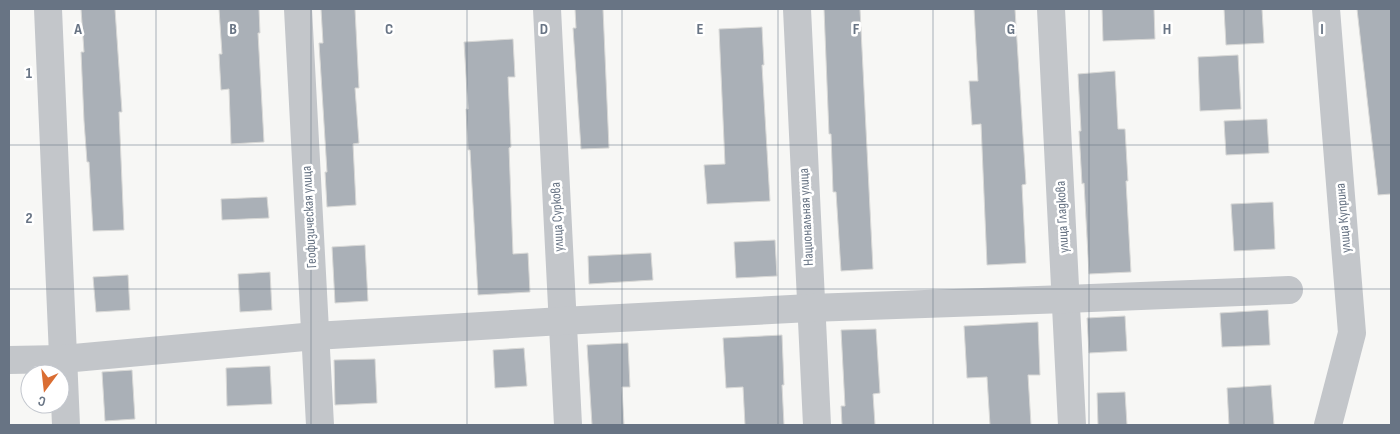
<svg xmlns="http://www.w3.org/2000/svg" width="1400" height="434" font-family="'Sofia Sans Condensed',sans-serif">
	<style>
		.building { fill: #aab0b7; stroke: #d9d9d7 }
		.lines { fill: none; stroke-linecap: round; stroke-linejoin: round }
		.minor { stroke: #c3c6ca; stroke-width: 28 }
		.grid { fill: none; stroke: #687484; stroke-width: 1; stroke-opacity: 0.55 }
		.labels { text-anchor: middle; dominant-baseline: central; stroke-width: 5; stroke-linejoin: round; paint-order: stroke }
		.street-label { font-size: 14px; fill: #687484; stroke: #fff }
		.grid-label { font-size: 16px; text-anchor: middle; font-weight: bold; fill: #687484; stroke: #fff; stroke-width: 5; stroke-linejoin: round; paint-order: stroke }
	</style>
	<rect width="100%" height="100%" fill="#f7f7f5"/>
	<!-- building -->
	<g class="building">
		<path d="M81 9H115L122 112H119L124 230 93 231 89 162H87L84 121 81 52H84Z"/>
		<path d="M219 9H259L260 33H258L264 142 231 144 229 89 221 90 219 54H222Z"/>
		<path d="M321 9H355L359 88H355L359 143 353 144 356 205 327 207 325 172H327L319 43H323Z"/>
		<path d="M575 9H603L609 148 581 149 573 28H576Z"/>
		<path d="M824 9H860L873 269 841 271 836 192H833L831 134H829Z"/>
		<path d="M974 9H1015L1026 184 1022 185 1026 263 987 265 981 124 972 125 969 81H978Z"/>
		<path d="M1102 9H1154L1155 39 1103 41Z"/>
		<path d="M1224 9H1262L1264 43 1226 45Z"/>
		<path d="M1357 9H1391V194L1378 195Z"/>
		<path d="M762 27 764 65H762L770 201 707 204 704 165 725 164 719 29Z"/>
		<path d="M513 39 515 77H508L511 147 509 148 513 254 528 253 530 292 478 295 470 150H468L466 109H468L464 42Z"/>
		<path d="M1238 55 1241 109 1200 111 1198 57Z"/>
		<path d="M1115 71 1118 129H1125L1128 181H1126L1131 272 1089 274 1084 183 1082 184 1079 131H1081L1078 74Z"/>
		<path d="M1267 119 1269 153 1226 155 1224 121Z"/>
		<path d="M267 197 269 218 222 220 221 199Z"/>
		<path d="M1273 202 1275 249 1234 251 1231 204Z"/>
		<path d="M775 240 777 276 736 278 734 242Z"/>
		<path d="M365 245 368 301 335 303 332 247Z"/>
		<path d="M651 253 653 280 589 284 588 256Z"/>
		<path d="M270 272 272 310 240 312 238 274Z"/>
		<path d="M128 275 130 310 96 312 93 277Z"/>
		<path d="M1268 310 1270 345 1222 347 1220 313Z"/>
		<path d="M1125 316 1127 351 1089 353 1087 318Z"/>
		<path d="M1038 322 1040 375H1028L1031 425H990L987 377 967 378 964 326Z"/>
		<path d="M876 329 880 393 873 394 875 425H842L841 406H845L841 330Z"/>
		<path d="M782 335 784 385H782L784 425H745L743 387 726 388 723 338Z"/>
		<path d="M628 343 630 387H622L624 425H592L587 345Z"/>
		<path d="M524 348 527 386 495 388 493 350Z"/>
		<path d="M375 359 377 403 335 405 334 360Z"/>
		<path d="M270 366 272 404 227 406 226 368Z"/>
		<path d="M132 370 135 419 105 421 102 372Z"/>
		<path d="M1271 385 1274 425H1229L1227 388Z"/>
		<path d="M1125 392 1127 425H1098L1097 393Z"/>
	</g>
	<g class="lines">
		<!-- minor -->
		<g class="minor">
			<path d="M48 9 66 425"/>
			<path d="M298 9 320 425"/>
			<path d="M547 9 568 425"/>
			<path d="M797 9 817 425"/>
			<path d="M1051 9 1072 425"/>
			<path d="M1326 9 1352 333 1328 425"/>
			<path d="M9 360 63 359 315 336 562 321 810 308 1066 299 1289 290"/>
		</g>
	</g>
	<!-- grid -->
	<path class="grid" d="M156 9V425M311 9V425M467 9V425M622 9V425M778 9V425M933 9V425M1089 9V425M1244 9V425M9 145H1391M9 289H1391"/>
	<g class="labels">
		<!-- street labels -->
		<g class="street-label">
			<text transform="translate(309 217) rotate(-93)">Геофизическая улица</text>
			<text transform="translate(557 217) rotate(-93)">улица Суркова</text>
			<text transform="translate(806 217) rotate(-93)">Национальная улица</text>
			<text transform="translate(1062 217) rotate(-93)">улица Гладкова</text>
			<text transform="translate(1343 218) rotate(-95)">улица Куприна</text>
		</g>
	</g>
	<g class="grid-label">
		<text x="78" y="34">A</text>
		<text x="233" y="34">B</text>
		<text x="389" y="34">C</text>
		<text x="544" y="34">D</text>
		<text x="700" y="34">E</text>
		<text x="856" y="34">F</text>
		<text x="1011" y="34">G</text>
		<text x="1167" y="34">H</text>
		<text x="1322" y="34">I</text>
		<text x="29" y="78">1</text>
		<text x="29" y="223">2</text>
	</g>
	<!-- border -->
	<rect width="1400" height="434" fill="none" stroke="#687484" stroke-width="20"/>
	<!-- north arrow -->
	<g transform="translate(45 389) rotate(195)"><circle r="24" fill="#ffffff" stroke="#c3c7ce"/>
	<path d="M0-4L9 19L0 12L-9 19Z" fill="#da6d32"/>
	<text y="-8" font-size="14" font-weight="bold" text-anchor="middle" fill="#687484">С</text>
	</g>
</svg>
